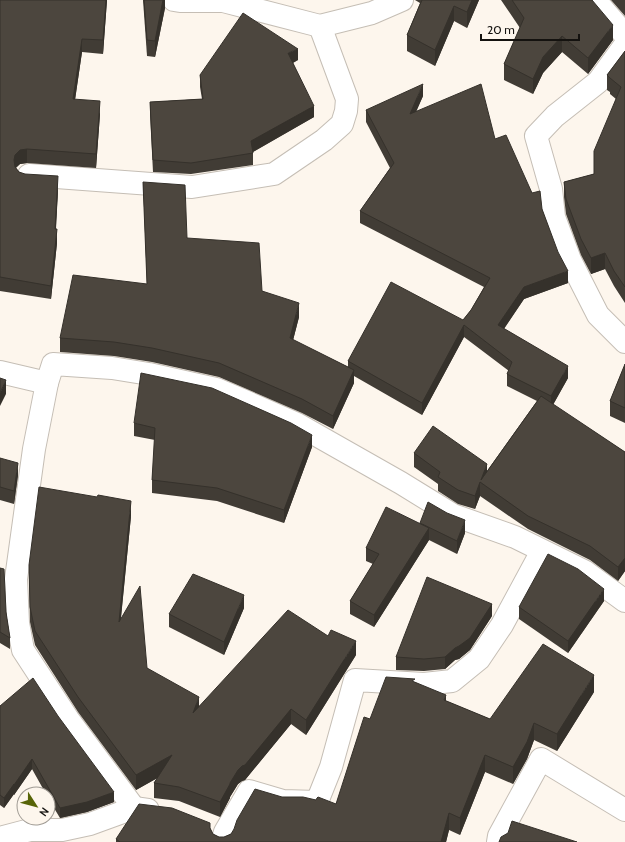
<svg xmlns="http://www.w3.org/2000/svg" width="625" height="842" font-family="Cabin,sans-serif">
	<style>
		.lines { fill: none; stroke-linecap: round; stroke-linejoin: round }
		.street-casing { stroke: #c5beb5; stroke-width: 24 }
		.street { stroke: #fff; stroke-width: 22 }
		.wall { fill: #413c35 }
		.shaded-wall { fill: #35312b }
		.building { fill: #4c463e; stroke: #35312b }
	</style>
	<rect width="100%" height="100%" fill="#fdf6ed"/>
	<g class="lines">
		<!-- street casing -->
		<g class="street-casing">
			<g id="street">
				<path d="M174 0 180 1H223L320 26 372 13 402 0"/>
				<path d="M595 0 625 35"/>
				<path d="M625 45 598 82 555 116 536 136 551 189 554 217 570 260 598 315 625 342"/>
				<path d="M29 175 192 187 274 174 324 140 342 124 346 111 347 99 320 26"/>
				<path d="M0 372 47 383 53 364 112 368 149 374 216 389 242 400 297 424 401 483 453 515 515 537 584 571 625 601"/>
				<path d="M47 383 34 449 16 579 18 623 23 650 68 719 134 808"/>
				<path d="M0 838 30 830H62L90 824 134 808 148 810"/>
				<path d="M222 842 225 832 249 791 283 801 317 802 331 767 355 680 424 684 452 681 479 659 502 625 542 551"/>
				<path d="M498 842 499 836 541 759 625 810"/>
			</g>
		</g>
		<!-- street -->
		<use href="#street" class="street"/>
	</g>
	<!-- wall -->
	<g class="wall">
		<path d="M0 0H107L103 54 82 52 75 100 100 114 96 168 27 163 20 164 16 168 19 172 58 190 56 229 57 243 51 299 0 291Z"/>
		<path d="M143 0H165V8L155 57 147 56Z"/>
		<path d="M415 0H479L467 28 454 21 435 66 407 51V35L420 3Z"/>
		<path d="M501 0H592L613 40 588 74 562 52 543 73 533 94 504 80V64L520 28Z"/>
		<path d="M611 0H625V16Z"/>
		<path d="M625 51V303L614 286 605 269 591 274 581 255 566 214 564 197V182L594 174 616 99 610 94V92L607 90V75Z"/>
		<path d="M298 60 293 63 314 117 253 152V165L191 174 153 172 150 114V102L202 99 200 87V75Z"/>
		<path d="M423 96 416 111 495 139 532 193 542 209 568 283 524 299 504 329 568 378 553 405 625 452V571L618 581 590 560 528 529 480 496 475 509 458 504 438 491V484L414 467V453L487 471 537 401 507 386V374L509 371 464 337 422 415 354 376V383L333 429 302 413 219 377 152 362 114 356 60 352V338L147 284 143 182 187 238 299 317 293 340 348 367V361L463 320 471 310 484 287 360 223V211L390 168 366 122V110Z"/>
		<path d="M625 364V423L610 416V401Z"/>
		<path d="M134 423 312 447 284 523 217 501 152 493V480L155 440 134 436Z"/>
		<path d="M0 458 18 475 14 504 0 500Z"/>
		<path d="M131 516 121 618 147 668 199 706 356 655 306 735 291 724 245 780 242 781 238 784 230 797V798L220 817 179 801 154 798V783L157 778 136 790 78 712 35 645 30 622 29 565Z"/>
		<path d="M420 523 465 533 457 554 429 540 374 627 350 614V601L373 564 366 561V548L420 524Z"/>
		<path d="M0 568 6 612 10 638V649L0 643Z"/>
		<path d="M604 601 568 653 519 619V607Z"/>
		<path d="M244 608 224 655 169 627V614Z"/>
		<path d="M492 616 470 650 459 659 455 660 445 669 424 671 396 670V657Z"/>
		<path d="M415 682 446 701 490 719 594 692 557 751 534 740 527 759 513 784 485 772 460 835 449 830 446 842H116V839L210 828 213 834 219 837H224L231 834 282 797 316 800 336 804 370 719Z"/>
		<path d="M0 706 114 802 87 812 60 818 48 798V794H46L32 769 14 795V794L4 808 0 805Z"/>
	</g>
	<!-- shaded-wall -->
	<g class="shaded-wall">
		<path d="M106 0H107L103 54V40Z"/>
		<path d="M163 0H165V8L155 57V41Z"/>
		<path d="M472 0H479L467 28V12Z"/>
		<path d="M454 6V21L435 66V50Z"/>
		<path d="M613 25V40L588 74V58Z"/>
		<path d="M562 36V52L543 73 533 94V79L543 57Z"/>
		<path d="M82 39V52L73 113V99Z"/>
		<path d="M298 49V60L288 65V53Z"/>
		<path d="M423 84V96L410 126V114Z"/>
		<path d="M100 101V114L96 168V154Z"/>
		<path d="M314 106V117L251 153V141Z"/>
		<path d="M27 149V163L20 164 15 168 14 174V160L15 155 20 150Z"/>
		<path d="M58 176V190L55 242V229Z"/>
		<path d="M57 229V243L51 299V286Z"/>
		<path d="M605 253V269L591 274V258Z"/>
		<path d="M568 271V283L524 299 498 337V325L524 287Z"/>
		<path d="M299 303V317L290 352V338Z"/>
		<path d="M464 325V337L422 415V403Z"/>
		<path d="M568 366V378L551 408V396Z"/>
		<path d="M354 370V383L333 429V416Z"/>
		<path d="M6 380V394L0 406V393Z"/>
		<path d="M312 435V447L284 523V510Z"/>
		<path d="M18 463V475L14 504V491Z"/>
		<path d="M487 464V477L481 480Z"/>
		<path d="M480 482V496L475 509V496Z"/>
		<path d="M131 501V516L119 636V622Z"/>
		<path d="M465 520V533L457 554V541Z"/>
		<path d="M429 528V540L374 627V615Z"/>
		<path d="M625 558V571L618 581V567Z"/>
		<path d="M604 589V601L568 653V641Z"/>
		<path d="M244 595V608L224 655V642Z"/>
		<path d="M492 604V616L470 650 459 659 455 660 445 669V657L455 648Z"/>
		<path d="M356 641V655L306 735V720Z"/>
		<path d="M594 675V692L557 751V734Z"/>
		<path d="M446 695V712L444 700Z"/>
		<path d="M199 697V712L193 713Z"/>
		<path d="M291 709V724L245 780 242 781 238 784 230 797V798L220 817V802L230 783 238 770Z"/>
		<path d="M534 723V740L527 759 513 784V767Z"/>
		<path d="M172 755V770L136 790V775Z"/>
		<path d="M485 755V772L460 835V818Z"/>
		<path d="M32 759V769L14 795V785Z"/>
		<path d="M14 784V794L4 808V798Z"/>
		<path d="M114 792V802L87 812 60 818V808Z"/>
		<path d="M449 813V830L446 842H441Z"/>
	</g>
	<!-- building -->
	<g class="building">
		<path d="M0 0H106L103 40 82 39 73 99 100 101 96 154 27 149 20 150 15 155 14 160 15 167 19 172 25 174 58 176 55 229H57L51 286 0 277Z"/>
		<path d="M144 0H163L155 41 147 40Z"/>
		<path d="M422 0H472L467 12 454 6 435 50 407 35Z"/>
		<path d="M512 0H592L613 25 588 58 562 36 543 57 533 79 504 64 524 18Z"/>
		<path d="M243 13 298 49 288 53 314 106 251 141 253 153 191 163 153 160 150 102 203 99 200 75Z"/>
		<path d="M625 51V287L614 271 605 253 591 258 581 239 566 199 564 182 594 174V151L621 87 610 78 607 75Z"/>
		<path d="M423 84 410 114 481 84 495 139 506 135 532 193 540 191 542 209 558 252 568 271 524 287 498 325 568 366 551 396 507 374 512 362 464 325 422 403 348 361 391 282 463 320 471 310 490 278 360 211 394 163 366 110Z"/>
		<path d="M143 182 185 185 187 238 259 243 262 291 299 303 290 338 354 370 333 416 302 399 219 363 152 348 114 342 60 338 73 275 147 284Z"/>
		<path d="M625 364V408L610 401Z"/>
		<path d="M141 373 212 388 291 423 312 435 284 510 217 488 152 480 155 428 134 423Z"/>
		<path d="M0 378 6 380 0 393Z"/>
		<path d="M541 396 625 452V558L618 567 590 546 528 516 480 482 475 496 458 490 438 477 440 472 414 453 433 426 487 464 481 480Z"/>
		<path d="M0 458 18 463 14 491 0 487Z"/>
		<path d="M39 487 97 497 98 495 131 501 119 622 140 586 147 668 199 697 193 713 288 610 328 636 331 630 356 641 306 720 291 709 245 765 242 766 238 770 230 783V784L220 802 179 787 154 783 172 755 136 775 78 697 35 631 30 607 29 565Z"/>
		<path d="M428 502 447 513 465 520 457 541 420 523Z"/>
		<path d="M386 507 429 528 374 615 350 601 379 554 366 548Z"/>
		<path d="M548 554 578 569 604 589 568 641 519 607Z"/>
		<path d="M0 568 4 569 6 612 10 638 0 632Z"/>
		<path d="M193 574 244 595 224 642 169 614Z"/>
		<path d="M427 577 492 604 470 638 459 646 455 648 445 657 424 659 396 657Z"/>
		<path d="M543 644 594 675 557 734 534 723 527 742 513 767 485 755 460 818 449 813 441 842H120L116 839 139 804 172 808 210 823V828L213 834 219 837H224L231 834 234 829 237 820 255 789 282 797H303L316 800 317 798 318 797 336 804 364 717 370 719 386 677 415 679 412 681 446 695 444 700 490 719Z"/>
		<path d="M33 678 58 716 114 792 87 802 60 808 32 759 14 785V784L4 798 0 795V706Z"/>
		<path d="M512 821 577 842H499L501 837 508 833Z"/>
	</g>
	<!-- north arrow -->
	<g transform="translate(36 806) rotate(126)"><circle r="19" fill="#fdf6ed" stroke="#a09b94"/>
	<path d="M0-3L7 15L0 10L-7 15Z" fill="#576407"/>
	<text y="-6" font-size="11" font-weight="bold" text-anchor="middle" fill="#14120f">N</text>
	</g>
	<!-- scale -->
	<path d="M481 34v6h98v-6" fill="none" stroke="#14120f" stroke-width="2"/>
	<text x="487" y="34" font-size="12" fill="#14120f" stroke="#fdf6ed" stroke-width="3" paint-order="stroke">20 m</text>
</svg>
